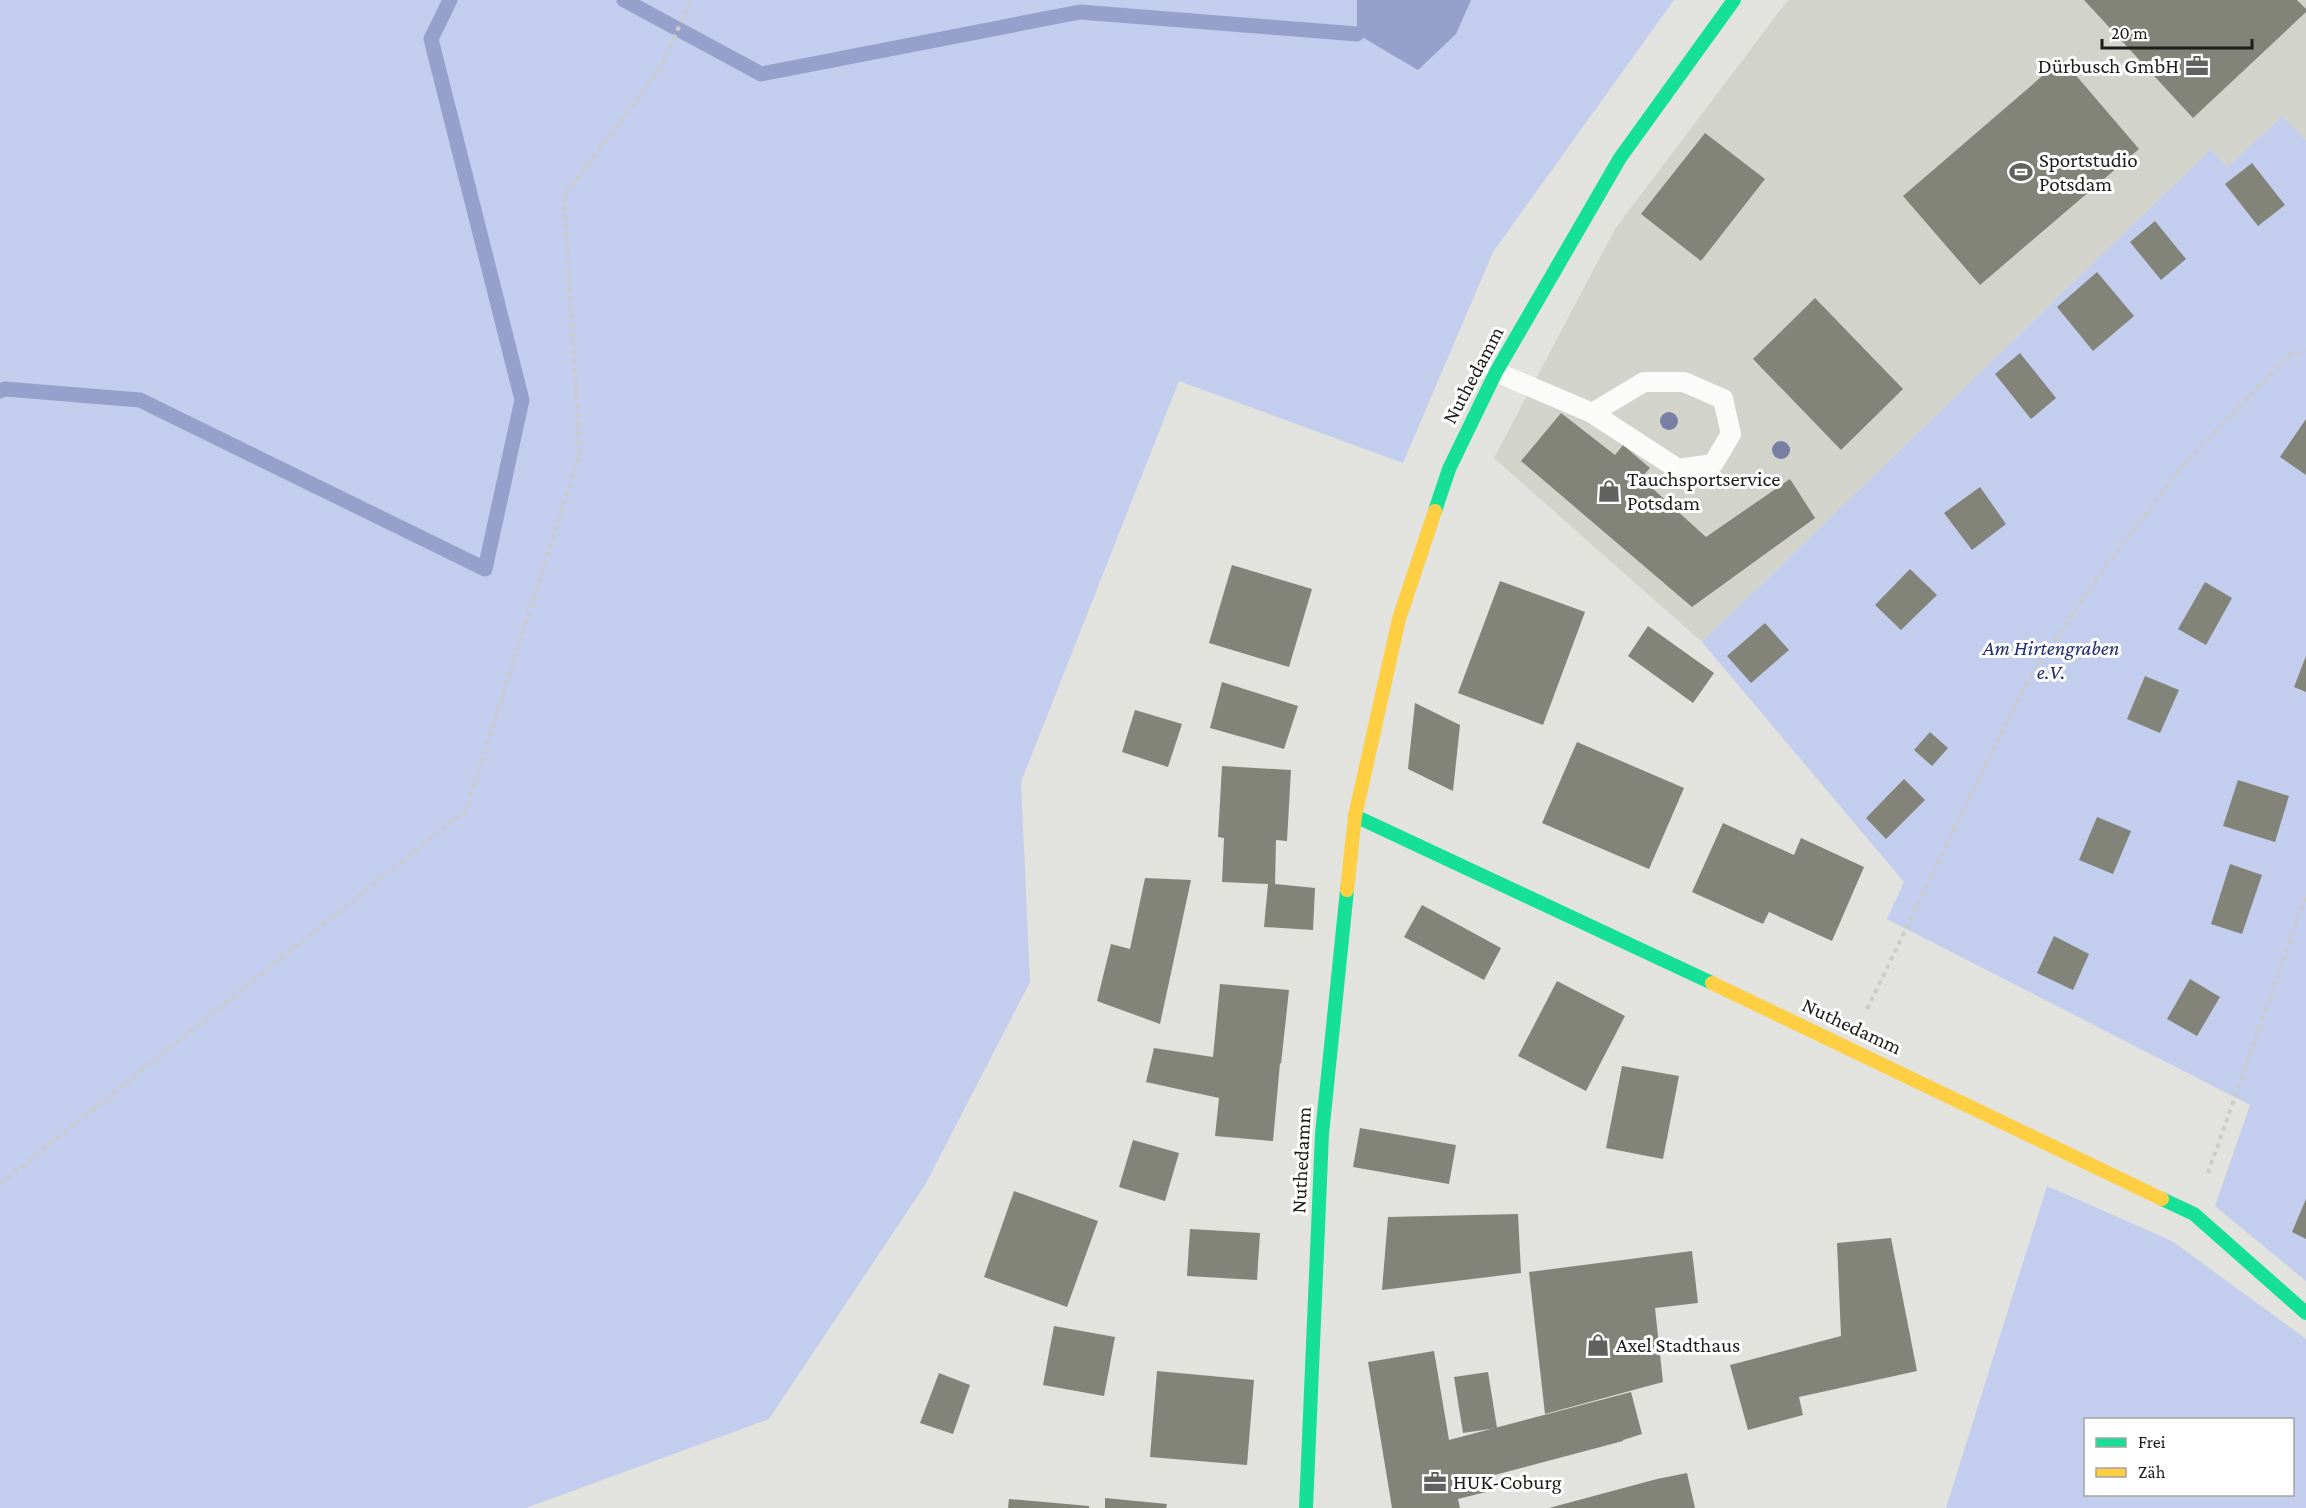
<svg xmlns="http://www.w3.org/2000/svg" width="2306" height="1508" font-family="'Crimson Pro',serif">
	<style>
		.built { fill: #d2d3ca }
		.green { fill: #c3cded; fill-rule: evenodd }
		.water { fill: #95a1ca }
		.lines { fill: none; stroke-linecap: round; stroke-linejoin: round }
		.stream { stroke: #95a1ca; stroke-width: 15 }
		.building { fill: #838479 }
		.path { stroke: #cccccb; stroke-width: 4; stroke-dasharray: 4.5 4.5; stroke-linecap: butt }
		.lane { stroke: #fbfbfa; stroke-width: 20 }
		.fast { stroke: #16e098; stroke-width: 14 }
		.slow { stroke: #ffcf43; stroke-width: 14 }
		.tree { fill: #787ea4 }
		.labels { text-anchor: middle; dominant-baseline: central; stroke-width: 6; stroke-linejoin: round; paint-order: stroke }
		.poi-label { font-size: 21px; fill: #1c1d1a; stroke: #fff; text-anchor: start }
		.street-label { font-size: 21px; fill: #1c1d1a; stroke: #fff }
		.park-label { font-size: 21px; font-style: italic; fill: #222c74; stroke: #fff }
	</style>
	<rect width="100%" height="100%" fill="#e2e2de"/>
	<!-- built -->
	<path class="built" d="M1788 0H2306V140L2283 116 2227 167 2211 149 1702 642 1494 458 1615 229Z"/>
	<!-- green -->
	<g class="green">
		<path d="M0 0H1674L1493 252 1403 463 1179 381 1021 782 1030 982 925 1185 769 1419 526 1508H0Z"/>
		<path d="M2283 116 2306 140V1281L2215 1206 2250 1105 1887 919 1904 882 1702 642 2211 149 2227 167Z"/>
		<path d="M2047 1186 2172 1241 2306 1339V1508H1946ZM2086 1420H2292V1494H2086Z"/>
	</g>
	<!-- water -->
	<path class="water" d="M1471 0 1456 34 1418 70 1357 34V0Z"/>
	<g class="lines">
		<!-- stream -->
		<g class="stream">
			<path d="M624 0 761 74 1080 12 1357 34"/>
			<path d="M0 391 5 389 140 400 485 569 522 400 431 39 450 0"/>
		</g>
	</g>
	<!-- building -->
	<g class="building">
		<path d="M2084 0H2297L2306 9V12L2193 118Z"/>
		<path d="M2062 59 2139 149 1980 285 1903 196Z"/>
		<path d="M1705 133 1765 179 1701 261 1641 214Z"/>
		<path d="M2252 163 2285 205 2258 226 2225 184Z"/>
		<path d="M2155 221 2186 259 2161 280 2130 242Z"/>
		<path d="M2097 272 2134 316 2093 351 2057 307Z"/>
		<path d="M1815 298 1903 389 1841 450 1753 359Z"/>
		<path d="M2020 353 2056 398 2031 419 1995 374Z"/>
		<path d="M1561 413 1615 455 1623 445 1650 468 1641 478 1706 537 1790 479 1815 518 1692 607 1521 461Z"/>
		<path d="M2306 419V475L2280 457Z"/>
		<path d="M1980 487 2006 524 1972 550 1944 513Z"/>
		<path d="M1232 565 1312 589 1289 667 1209 643Z"/>
		<path d="M1910 569 1937 595 1901 630 1875 605Z"/>
		<path d="M1500 581 1585 612 1543 725 1458 693Z"/>
		<path d="M2205 582 2232 598 2206 645 2178 629Z"/>
		<path d="M1765 623 1789 650 1751 683 1727 656Z"/>
		<path d="M1648 626 1714 673 1693 703 1628 656Z"/>
		<path d="M2306 656V692L2294 687Z"/>
		<path d="M2145 676 2179 690 2160 733 2127 719Z"/>
		<path d="M1222 682 1298 706 1284 749 1210 728Z"/>
		<path d="M1415 703 1460 725 1453 791 1408 769Z"/>
		<path d="M1135 710 1182 724 1168 767 1122 752Z"/>
		<path d="M1930 732 1948 748 1932 766 1914 750Z"/>
		<path d="M1577 742 1684 788 1649 869 1542 823Z"/>
		<path d="M1222 766 1291 770 1287 841 1276 840 1275 884 1315 888 1313 930 1264 927 1268 884 1222 882 1224 838 1218 837Z"/>
		<path d="M1904 779 1925 800 1886 839 1866 818Z"/>
		<path d="M2238 780 2289 796 2275 842 2223 826Z"/>
		<path d="M2097 817 2131 831 2113 874 2079 860Z"/>
		<path d="M1723 823 1794 855 1801 838 1864 867 1832 941 1769 912 1763 924 1692 892Z"/>
		<path d="M2230 864 2262 875 2242 934 2211 924Z"/>
		<path d="M1145 878 1191 880 1160 1024 1097 1001 1111 944 1130 949Z"/>
		<path d="M1422 905 1501 948 1484 980 1404 937Z"/>
		<path d="M2054 936 2089 954 2073 990 2037 973Z"/>
		<path d="M2190 979 2220 997 2197 1036 2167 1019Z"/>
		<path d="M1557 981 1625 1016 1586 1091 1518 1056Z"/>
		<path d="M1220 984 1289 990 1281 1064 1280 1063 1273 1141 1215 1136 1219 1098 1146 1082 1154 1048 1213 1057Z"/>
		<path d="M1622 1066 1679 1076 1663 1159 1606 1148Z"/>
		<path d="M1360 1128 1456 1145 1449 1184 1353 1167Z"/>
		<path d="M1133 1140 1179 1153 1165 1201 1119 1187Z"/>
		<path d="M1014 1191 1098 1221 1067 1307 984 1277Z"/>
		<path d="M2306 1199V1239L2292 1232Z"/>
		<path d="M1518 1214 1521 1273 1382 1290 1388 1217Z"/>
		<path d="M1190 1229 1260 1233 1257 1280 1187 1276Z"/>
		<path d="M1891 1238 1917 1371 1799 1397 1803 1415 1748 1430 1730 1365 1841 1336 1837 1243Z"/>
		<path d="M1692 1251 1698 1303 1655 1308 1663 1382 1545 1414 1529 1272Z"/>
		<path d="M1054 1326 1115 1337 1104 1396 1043 1385Z"/>
		<path d="M1434 1351 1449 1440 1631 1392 1642 1434 1623 1440V1441L1491 1476 1494 1490 1458 1499 1460 1508H1392L1368 1362Z"/>
		<path d="M1157 1371 1254 1380 1247 1465 1150 1457Z"/>
		<path d="M1488 1372 1497 1428 1463 1433 1454 1377Z"/>
		<path d="M939 1373 970 1385 953 1434 920 1423Z"/>
		<path d="M1687 1473 1695 1508H1549L1657 1479Z"/>
		<path d="M1105 1498 1167 1504 1166 1508H1105Z"/>
		<path d="M1009 1499 1089 1506V1508H1008Z"/>
	</g>
	<g class="lines">
		<!-- path -->
		<g class="path">
			<path d="M1867 1009 2024 687 2095 580 2185 463 2289 355 2306 351"/>
			<path d="M2208 1173 2306 896"/>
			<path d="M0 1184 466 810 580 453 564 196 661 67 691 0"/>
		</g>
		<!-- lane -->
		<path class="lane" d="M1496 372 1592 413 1678 469 1713 464 1731 434 1723 399 1684 382H1644L1592 413"/>
		<!-- fast -->
		<g class="fast">
			<path d="M1435 511 1449 469 1496 372 1620 158 1734 0"/>
			<path d="M1355 816 1712 983"/>
			<path d="M2162 1199 2194 1214 2306 1313"/>
			<path d="M1306 1508 1322 1134 1347 890"/>
		</g>
		<!-- slow -->
		<g class="slow">
			<path d="M1347 890 1355 816 1399 619 1435 511"/>
			<path d="M1712 983 2162 1199"/>
		</g>
	</g>
	<!-- trees -->
	<g class="tree">
		<circle cx="1669" cy="421" r="9"/>
		<circle cx="1781" cy="450" r="9"/>
	</g>
	<!-- icons -->
	<defs>
		<g id="office-bare" transform="scale(1.8)"><path d="M-6-3h4V-5.5h4V-3h4V5H-6ZM-1-4.5V-3h2v-1.5ZM-6 0V1H6V0Z" fill="#61625f" stroke="#fff" stroke-width="2.5" paint-order="stroke"/></g>
		<g id="stadium-bare" transform="scale(1.8)"><path d="M0-5a6.5 5 0 1 0 0 10a6.5 5 0 1 0 0-10ZM-3.5-1.8h7v3.6h-7Z" fill="#61625f" stroke="#fff" stroke-width="2.5" paint-order="stroke"/></g>
		<g id="shop-bare" transform="scale(1.8)"><path d="M-5-2.5h2.3a2.7 3.5 0 0 1 5.4 0H5L5.5 6h-11ZM-1.5-2.5h3a1.5 2.3 0 0 0-3 0Z" fill="#61625f" stroke="#fff" stroke-width="2.5" paint-order="stroke"/></g>
	</defs>
	<g fill-rule="evenodd">
		<use href="#office-bare" x="2197" y="66"/>
		<use href="#stadium-bare" x="2021" y="172"/>
		<use href="#shop-bare" x="1609" y="491"/>
		<use href="#shop-bare" x="1598" y="1345"/>
		<use href="#office-bare" x="1435" y="1482"/>
	</g>
	<g class="labels">
		<!-- poi labels -->
		<g class="poi-label">
			<text x="2179" y="66" text-anchor="end">Dürbusch GmbH</text>
			<text x="2039" y="160">Sportstudio<tspan x="2039" dy="24">Potsdam</tspan></text>
			<text x="1627" y="479">Tauchsportservice<tspan x="1627" dy="24">Potsdam</tspan></text>
			<text x="1616" y="1345">Axel Stadthaus</text>
			<text x="1453" y="1482">HUK-Coburg</text>
		</g>
		<!-- street labels -->
		<g class="street-label">
			<text transform="translate(1473 375) rotate(-62)">Nuthedamm</text>
			<text transform="translate(1852 1026) rotate(25)">Nuthedamm</text>
			<text transform="translate(1301 1160) rotate(-87)">Nuthedamm</text>
		</g>
		<!-- park labels -->
		<g class="park-label">
			<text x="2051" y="648">Am Hirtengraben<tspan x="2051" dy="24">e.V.</tspan></text>
		</g>
	</g>
	<!-- legend -->
	<rect x="2084" y="1418" width="210" height="78" fill="#ffffff" stroke="#a4a5a3" stroke-width="1.5"/>
	<rect x="2096" y="1438" width="30" height="9" fill="#16e098" stroke="#a4a5a3" stroke-width="1.5"/>
	<text x="2138" y="1448" font-size="18" fill="#1c1d1a">Frei</text>
	<rect x="2096" y="1468" width="30" height="9" fill="#ffcf43" stroke="#a4a5a3" stroke-width="1.5"/>
	<text x="2138" y="1478" font-size="18" fill="#1c1d1a">Zäh</text>
	<!-- scale -->
	<path d="M2102 39v9h150v-9" fill="none" stroke="#1c1d1a" stroke-width="3"/>
	<text x="2111" y="39" font-size="18" fill="#1c1d1a" stroke="#ffffff" stroke-width="4.5" paint-order="stroke">20 m</text>
</svg>
